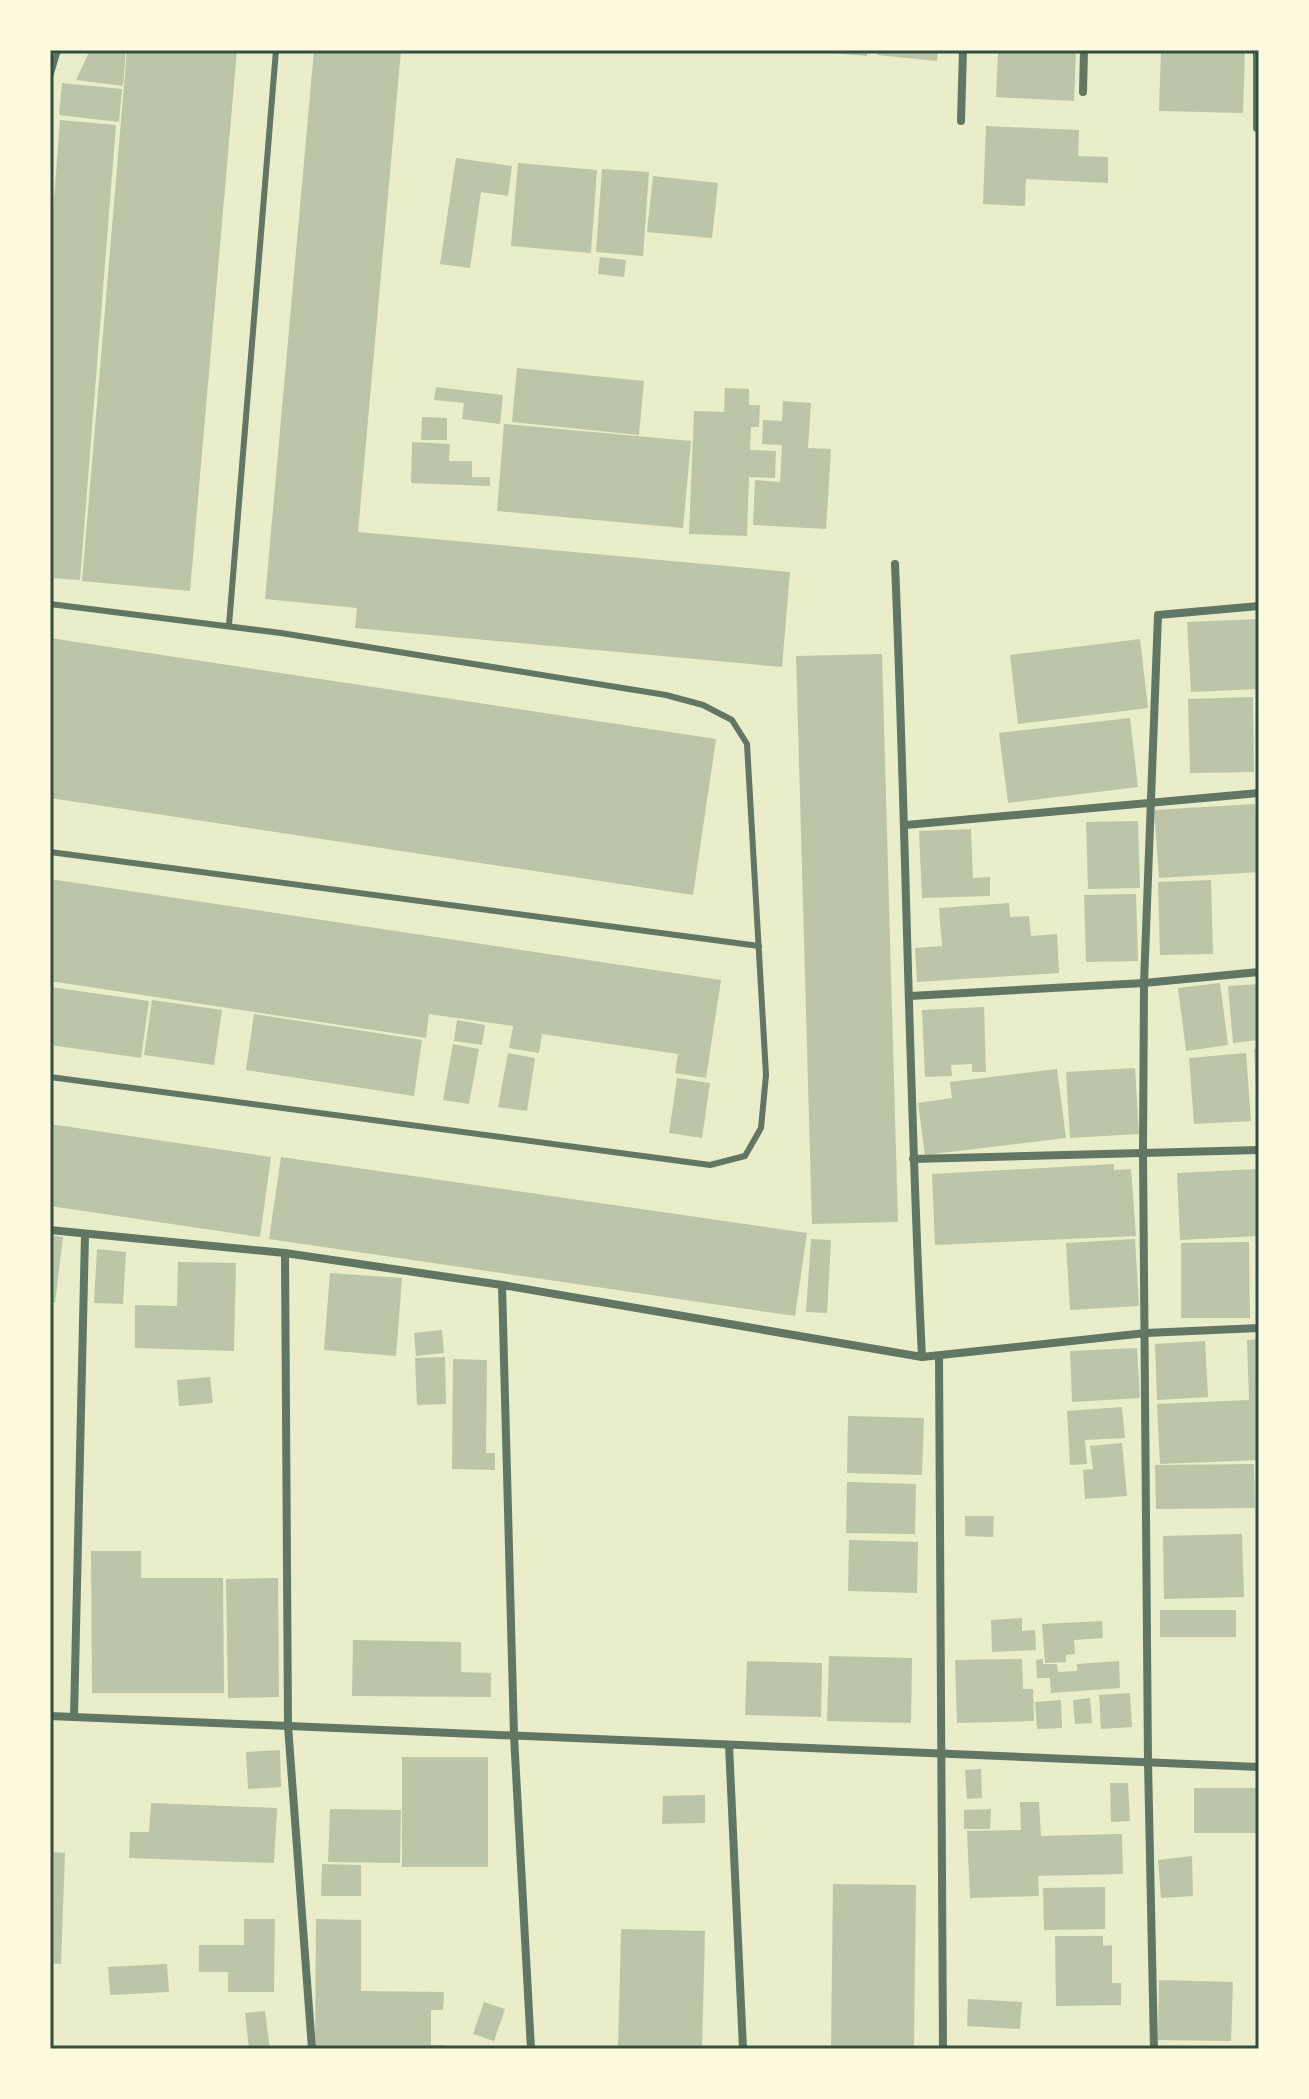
<svg xmlns="http://www.w3.org/2000/svg" width="1309" height="2099" font-family="Figtree,sans-serif">
	<style>
		.building { fill: #bcc5a7 }
		.lines { fill: none; stroke-linecap: round; stroke-linejoin: round }
		.service { stroke: #617663; stroke-width: 6 }
		.minor { stroke: #617663; stroke-width: 8 }
		.neatline { fill: none; stroke: #344e41; stroke-width: 3 }
	</style>
	<rect width="100%" height="100%" fill="#e9edc9"/>
	<!-- building -->
	<g class="building">
		<path d="M90 50H126L123 86 76 80Z"/>
		<path d="M127 50H237L190 591 82 581Z"/>
		<path d="M314 50H401L358 532 790 572 782 667 355 628 357 608 265 599Z"/>
		<path d="M820 50H867V56L820 52Z"/>
		<path d="M878 50H938L937 61 877 55Z"/>
		<path d="M998 50H1076L1074 101 996 97Z"/>
		<path d="M1161 50H1245L1243 113 1159 111Z"/>
		<path d="M62 83 122 89 119 122 59 115Z"/>
		<path d="M60 120 116 125 80 580 50 578V252Z"/>
		<path d="M986 126 1079 130 1078 156 1108 157V183L1026 179 1025 206 983 204Z"/>
		<path d="M456 158 512 166 508 196 481 192 470 268 440 264Z"/>
		<path d="M518 163 597 170 591 253 511 246Z"/>
		<path d="M602 169 649 172 643 256 596 252Z"/>
		<path d="M653 176 718 183 712 238 647 232Z"/>
		<path d="M600 257 626 260 624 277 598 274Z"/>
		<path d="M517 368 644 381 639 435 512 422Z"/>
		<path d="M436 387 503 395 500 424 462 419 464 403 434 400Z"/>
		<path d="M725 388 749 389V405H760L759 427H751L750 450 776 451 775 478 749 477 747 536 689 534 694 411 724 412Z"/>
		<path d="M783 401 811 403 808 448 831 449 826 529 753 525 755 480 780 482 782 445 762 444 763 420 782 421Z"/>
		<path d="M422 417 447 418V440H421Z"/>
		<path d="M504 424 691 441 683 528 497 511Z"/>
		<path d="M412 442 450 444 449 461H472V477H490V486L411 483Z"/>
		<path d="M1259 619V689L1191 692 1187 622Z"/>
		<path d="M50 638 716 739 693 895 50 798Z"/>
		<path d="M1140 639 1148 708 1018 724 1010 655Z"/>
		<path d="M882 654 898 1222 812 1224 796 656Z"/>
		<path d="M1253 697 1254 772 1190 773 1188 699Z"/>
		<path d="M1130 718 1138 787 1008 803 999 733Z"/>
		<path d="M1255 804 1259 872 1159 878 1154 810Z"/>
		<path d="M1138 821 1140 888 1088 889 1086 822Z"/>
		<path d="M971 829 973 878 990 877V896L922 898 919 831Z"/>
		<path d="M50 879 721 980 706 1078 675 1073 678 1054 542 1034 539 1053 509 1048 513 1026 429 1014 426 1038 50 981Z"/>
		<path d="M1211 880 1213 954 1160 955 1158 882Z"/>
		<path d="M1136 894 1138 961 1086 962 1084 895Z"/>
		<path d="M1009 903 1010 917 1029 916 1031 936 1057 934 1059 973 917 982 915 948 942 946 939 908Z"/>
		<path d="M1220 983 1228 1045 1186 1051 1178 988Z"/>
		<path d="M1259 984V1040L1233 1043 1228 986Z"/>
		<path d="M50 987 149 1001 141 1058 50 1045Z"/>
		<path d="M152 1000 222 1010 214 1065 144 1055Z"/>
		<path d="M984 1007 986 1072H972V1064L951 1065 952 1076 925 1077 922 1010Z"/>
		<path d="M254 1014 422 1040 414 1096 246 1070Z"/>
		<path d="M457 1020 485 1025 482 1045 454 1041Z"/>
		<path d="M453 1044 479 1049 469 1104 443 1100Z"/>
		<path d="M1259 1048V1102H1257L1254 1049Z"/>
		<path d="M508 1053 535 1058 527 1111 498 1107Z"/>
		<path d="M1246 1053 1251 1121 1194 1124 1189 1058Z"/>
		<path d="M1135 1068 1139 1134 1070 1138 1066 1072Z"/>
		<path d="M1057 1069 1066 1138 925 1155 918 1103 952 1098 950 1082Z"/>
		<path d="M677 1078 710 1083 702 1138 669 1133Z"/>
		<path d="M50 1124 271 1157 260 1237 50 1206Z"/>
		<path d="M281 1157 807 1233 795 1316 269 1239Z"/>
		<path d="M1114 1164V1170L1131 1169 1136 1236 935 1245 932 1174Z"/>
		<path d="M1259 1169V1236L1180 1240 1177 1173Z"/>
		<path d="M50 1235 63 1237 55 1303 50 1302Z"/>
		<path d="M811 1239 831 1240 827 1313 806 1312Z"/>
		<path d="M1135 1239 1139 1306 1070 1310 1066 1243Z"/>
		<path d="M1249 1242 1250 1318H1181V1243Z"/>
		<path d="M97 1249 126 1252 123 1304 94 1303Z"/>
		<path d="M178 1262 236 1263 234 1351 135 1348V1305L177 1306Z"/>
		<path d="M330 1273 402 1278 396 1356 324 1350Z"/>
		<path d="M442 1330 444 1353 416 1356 414 1333Z"/>
		<path d="M1259 1339V1460L1160 1464 1157 1404 1249 1400 1247 1340Z"/>
		<path d="M1205 1341 1208 1397 1157 1400 1155 1344Z"/>
		<path d="M1137 1348 1140 1398 1072 1402 1070 1351Z"/>
		<path d="M445 1357 446 1404 417 1405 415 1358Z"/>
		<path d="M453 1359 487 1360 486 1453H495V1470L452 1469Z"/>
		<path d="M210 1377 213 1403 179 1406 177 1380Z"/>
		<path d="M1122 1407 1125 1438 1085 1440 1087 1464 1070 1465 1067 1411Z"/>
		<path d="M848 1416 924 1418 922 1475 847 1473Z"/>
		<path d="M1122 1443 1127 1496 1085 1499 1083 1470 1093 1469 1090 1446Z"/>
		<path d="M1254 1464 1255 1508 1156 1509 1155 1465Z"/>
		<path d="M847 1482 916 1484 915 1534 846 1533Z"/>
		<path d="M965 1516H994L993 1537 965 1536Z"/>
		<path d="M1242 1534 1244 1597 1164 1599 1163 1536Z"/>
		<path d="M849 1540 918 1542 917 1593 848 1591Z"/>
		<path d="M91 1551H141V1578H223L224 1693H92Z"/>
		<path d="M278 1578 279 1697 228 1698 226 1579Z"/>
		<rect x="1160" y="1610" width="76" height="27"/>
		<path d="M1022 1618V1631L1035 1630 1036 1650 992 1652 991 1620Z"/>
		<path d="M1102 1621 1103 1638 1074 1640 1075 1654 1066 1655V1662L1045 1663 1042 1624Z"/>
		<path d="M353 1640 461 1642V1672L491 1673V1697L352 1696Z"/>
		<path d="M829 1656 912 1658 911 1723 827 1721Z"/>
		<path d="M1022 1659 1023 1689H1033L1034 1721 957 1723 955 1660Z"/>
		<path d="M1043 1659V1664H1057L1058 1672 1077 1671V1664L1119 1661 1120 1688 1051 1693 1050 1678H1037L1036 1660Z"/>
		<path d="M747 1661 822 1663 821 1717 745 1715Z"/>
		<path d="M1130 1693 1132 1727 1101 1729 1099 1695Z"/>
		<path d="M1090 1698 1092 1723 1075 1724 1073 1700Z"/>
		<path d="M1061 1700 1062 1728 1037 1729 1035 1702Z"/>
		<path d="M280 1750 281 1787 248 1789 246 1752Z"/>
		<rect x="402" y="1757" width="86" height="110"/>
		<path d="M981 1769 982 1798 967 1799 965 1770Z"/>
		<path d="M1110 1783H1128L1130 1821 1111 1822Z"/>
		<rect x="1194" y="1788" width="65" height="45"/>
		<path d="M705 1795V1823L662 1824 663 1796Z"/>
		<path d="M1020 1802H1039L1041 1836 1122 1834 1123 1874 1038 1876 1039 1896 970 1898 967 1831 1021 1830Z"/>
		<path d="M151 1803 277 1808 274 1863 129 1858 130 1832H149Z"/>
		<path d="M330 1809 401 1810 400 1863 328 1862Z"/>
		<path d="M991 1809 990 1829H964V1810Z"/>
		<path d="M50 1852 65 1853 61 1964 50 1963Z"/>
		<path d="M1192 1856 1193 1896 1161 1898 1158 1860Z"/>
		<path d="M322 1864 361 1865V1896H321Z"/>
		<path d="M833 1884 916 1885 914 2048 831 2047Z"/>
		<path d="M1105 1887V1929L1044 1930 1043 1888Z"/>
		<path d="M244 1919H275L274 1992H228V1972H199V1945H244Z"/>
		<path d="M316 1919 361 1920V1991L444 1992 443 2010H431V2045H443V2049H315Z"/>
		<path d="M621 1929 705 1931 702 2049H618Z"/>
		<path d="M1055 1936H1103V1946L1112 1945V1983H1121V2005L1056 2006Z"/>
		<path d="M167 1964 169 1992 110 1995 108 1967Z"/>
		<path d="M1159 1980 1233 1982 1231 2041 1158 2040Z"/>
		<path d="M968 1999 1022 2002 1020 2029 967 2026Z"/>
		<path d="M484 2002 505 2009 494 2041 473 2034Z"/>
		<path d="M265 2011 270 2049H249L245 2013Z"/>
	</g>
	<g class="lines">
		<!-- service -->
		<g class="service">
			<path d="M50 77 58 50"/>
			<path d="M50 604 281 633 666 695 703 705 732 720 747 744 766 1075 761 1128 745 1156 710 1165 50 1077"/>
			<path d="M229 625 276 50"/>
			<path d="M50 852 759 946"/>
		</g>
		<!-- minor -->
		<g class="minor">
			<path d="M1257 50V128"/>
			<path d="M1083 92 1084 50"/>
			<path d="M961 121 963 50"/>
			<path d="M895 564C906 828 909 1093 922 1357"/>
			<path d="M906 825 1259 793"/>
			<path d="M910 996 1144 983 1259 972"/>
			<path d="M913 1159 1259 1150"/>
			<path d="M50 1230 285 1253 502 1285 922 1357 1146 1333 1259 1328"/>
			<path d="M285 1253 288 1726 312 2049"/>
			<path d="M502 1285 514 1736 531 2049"/>
			<path d="M939 1356 943 2049"/>
			<path d="M50 1716 1259 1767"/>
			<path d="M74 1717 85 1235"/>
			<path d="M729 1745 743 2049"/>
			<path d="M1154 2049 1148 1762 1143 1152 1144 983 1158 615 1259 606"/>
		</g>
	</g>
	<!-- border -->
	<rect width="1309" height="2099" fill="none" stroke="#fefae0" stroke-width="104"/>
	<rect x="52" y="52" width="1205" height="1995" class="neatline"/>
</svg>
